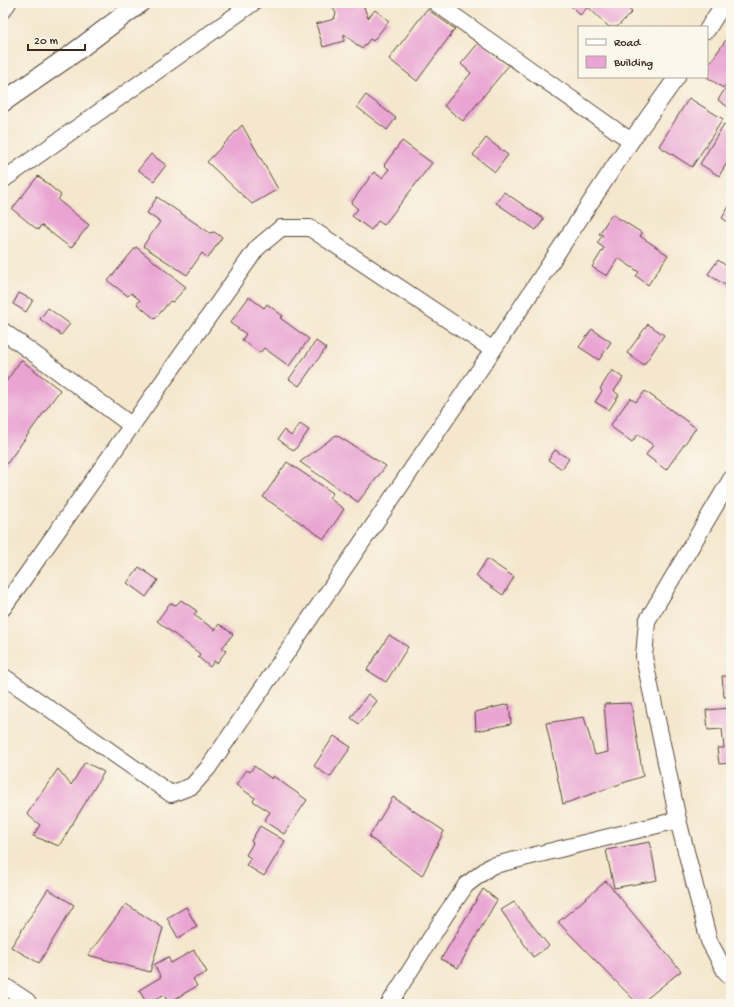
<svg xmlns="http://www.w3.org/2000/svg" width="734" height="1007" font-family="'Gochi Hand',sans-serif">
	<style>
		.building { fill: #e9a4d3 }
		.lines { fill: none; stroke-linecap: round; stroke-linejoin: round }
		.minor-casing { stroke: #574638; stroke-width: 18 }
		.tertiary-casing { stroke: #574638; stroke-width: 21 }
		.minor { stroke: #fff; stroke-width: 16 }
		.tertiary { stroke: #fff; stroke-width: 19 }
	</style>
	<rect width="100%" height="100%" fill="#fbf7ec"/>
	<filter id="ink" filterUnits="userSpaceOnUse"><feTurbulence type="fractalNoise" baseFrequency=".025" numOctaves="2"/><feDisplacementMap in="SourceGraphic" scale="8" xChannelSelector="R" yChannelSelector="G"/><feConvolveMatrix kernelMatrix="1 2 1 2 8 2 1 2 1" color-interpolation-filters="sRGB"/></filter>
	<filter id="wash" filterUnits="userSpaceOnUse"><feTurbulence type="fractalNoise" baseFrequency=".012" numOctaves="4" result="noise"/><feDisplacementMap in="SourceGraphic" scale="16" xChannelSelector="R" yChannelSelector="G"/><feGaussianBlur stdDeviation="0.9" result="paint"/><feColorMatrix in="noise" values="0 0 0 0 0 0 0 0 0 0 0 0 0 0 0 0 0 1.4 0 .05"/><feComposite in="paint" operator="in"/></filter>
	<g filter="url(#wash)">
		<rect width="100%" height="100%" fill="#f4e7ce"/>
		<g id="blocks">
			<!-- building -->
			<g class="building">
				<path d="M330 3H368L364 7 368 18 375 10 389 21 373 41 370 39 362 49 344 34V41L323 47 316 24 334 19 336 13Z"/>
				<path d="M572 3H622L632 12 617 27H609L588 7 580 15 570 5Z"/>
				<path d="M427 9 455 29 417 81 389 59Z"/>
				<path d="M728 37 731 39V82L729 80 723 88 707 77V67Z"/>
				<path d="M480 41 509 65 463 121 444 106 471 73 461 64Z"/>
				<path d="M728 84 731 86V109L718 100Z"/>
				<path d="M366 95 396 118 387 130 357 107Z"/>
				<path d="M689 98 723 119 692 167 659 146Z"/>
				<path d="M724 124 731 129V156L719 176 700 164Z"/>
				<path d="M242 125 278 189 252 204 207 162Z"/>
				<path d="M486 138 508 155 495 172 473 155Z"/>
				<path d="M402 141 432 163 384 225 378 221 371 230 352 216 358 209 351 203 374 172 382 178 389 169 384 165Z"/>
				<path d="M151 154 166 165 154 181 138 170Z"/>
				<path d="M38 176 61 195 58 200 89 225 71 248 41 225 38 230 12 209Z"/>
				<path d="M504 192 544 219 536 230 496 203Z"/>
				<path d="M157 197 210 233 214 232 222 237 208 258 202 253 187 275 143 246 160 222 147 213Z"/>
				<path d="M731 203V224L722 218Z"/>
				<path d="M612 214 642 233 640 236 668 255 648 285 636 276 639 272 618 258 607 276 592 267 604 248 597 243 603 235 599 234Z"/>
				<path d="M136 247 186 287 173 302 170 301 155 319 137 304 140 300 131 293 128 296 108 281Z"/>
				<path d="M718 260 731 269V289L708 274Z"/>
				<path d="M19 293 33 300 26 312 13 304Z"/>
				<path d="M249 297 264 308 267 304 283 316 280 318 309 339 289 366 264 348 260 353 242 340 246 334 230 323Z"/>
				<path d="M48 308 70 324 61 335 40 319Z"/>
				<path d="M648 324 664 335 644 365 627 353Z"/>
				<path d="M592 329 611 342 599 360 579 347Z"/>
				<path d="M316 341 326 348 299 386 289 379Z"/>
				<path d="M21 360 60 390 6 465 3 463V386Z"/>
				<path d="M612 370 623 378 614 391 619 395 609 410 595 402 602 391 600 389Z"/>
				<path d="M645 391 696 428 666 470 646 455 653 445 638 434 632 442 610 426 630 398 636 402Z"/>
				<path d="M300 424 309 430 294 451 278 439 284 430 291 436Z"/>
				<path d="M336 435 386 466 358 502 300 462Z"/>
				<path d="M555 450 569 459 562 469 548 460Z"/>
				<path d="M287 462 333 493 329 498 344 509 324 539 263 497Z"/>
				<path d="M487 559 514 577 503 595 476 576Z"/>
				<path d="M139 567 158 580 146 597 127 583Z"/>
				<path d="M181 600 197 611 194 615 215 630 219 624 233 634 222 648 226 651 217 663 214 661 210 667 198 657 200 654 157 621 170 603 176 605Z"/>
				<path d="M389 635 408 647 386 682 367 670Z"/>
				<path d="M722 676H731V705H730L729 697H724Z"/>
				<path d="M368 694 377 701 359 724 351 718Z"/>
				<path d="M631 703 643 776 563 804 546 723 584 717 595 755 608 752 604 704Z"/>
				<path d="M509 704 511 724 476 731 475 712Z"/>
				<path d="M731 708V763L719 764 717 748H724L722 729 708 730 706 710Z"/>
				<path d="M334 736 351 747 330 777 314 766Z"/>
				<path d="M85 762 104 772 59 846 33 836 40 825 27 814 58 769 71 785Z"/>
				<path d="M254 766 272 779 273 776 307 800 284 834 264 821 270 812 253 801 255 798 236 785 247 770 250 772Z"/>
				<path d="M393 797 444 831 422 876 369 837Z"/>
				<path d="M260 826 285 841 264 876 246 865 251 858 246 855 253 843 251 841Z"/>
				<path d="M650 842 657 880 614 888 606 850Z"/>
				<path d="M606 881 681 971 640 1004H638L558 922Z"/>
				<path d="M48 889 74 905 39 963 11 947Z"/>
				<path d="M483 889 497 900 458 968 441 959Z"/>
				<path d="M514 902 549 946 533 957 501 910Z"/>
				<path d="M126 904 163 928 150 972 88 955Z"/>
				<path d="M186 907 197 927 178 938 167 918Z"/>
				<path d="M194 950 207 972 193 979 197 986 168 1003 164 995 147 1004 139 990 161 977 154 965 168 957 171 963Z"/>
			</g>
		</g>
	</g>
	<g filter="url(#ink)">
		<use href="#blocks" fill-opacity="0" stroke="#574638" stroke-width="1"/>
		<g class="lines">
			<!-- minor casing -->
			<g class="minor-casing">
				<g id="minor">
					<path d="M436 3 631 141"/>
					<path d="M3 10 8 3"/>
					<path d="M707 30 724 3"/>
					<path d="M3 180 253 3"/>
					<path d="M3 331 131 425"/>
					<path d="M731 479 647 621 644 657 678 820 709 941 725 971 731 977"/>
					<path d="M3 608 257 248 281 228H310L493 350"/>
					<path d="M3 676 171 794 192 786 208 768 493 350 631 141 677 77"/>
					<path d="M3 985 27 1001 29 1004"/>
					<path d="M389 1004 446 914 466 885 491 866 678 820"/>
				</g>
			</g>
			<!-- tertiary casing -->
			<g class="tertiary-casing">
				<path id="tertiary" d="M3 102 71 55 140 3"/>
			</g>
			<!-- minor -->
			<use href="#minor" class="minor"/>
			<!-- tertiary -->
			<use href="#tertiary" class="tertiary"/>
		</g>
	</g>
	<!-- margin -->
	<rect width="734" height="1007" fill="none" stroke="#fbf7ec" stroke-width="16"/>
	<!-- legend -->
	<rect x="578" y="26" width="130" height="52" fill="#fbf7ec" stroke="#aea59a"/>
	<rect x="586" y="39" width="20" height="6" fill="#ffffff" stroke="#aea59a"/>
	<text x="614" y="46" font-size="12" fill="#3b2a1e">Road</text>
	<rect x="586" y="56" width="20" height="12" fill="#e9a4d3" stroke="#aea59a"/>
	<text x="614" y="66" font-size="12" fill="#3b2a1e">Building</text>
	<!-- scale -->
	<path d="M28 44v6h57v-6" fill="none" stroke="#3b2a1e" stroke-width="2"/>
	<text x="34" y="44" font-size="12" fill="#3b2a1e" stroke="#fbf7ec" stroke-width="3" paint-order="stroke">20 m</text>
</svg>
